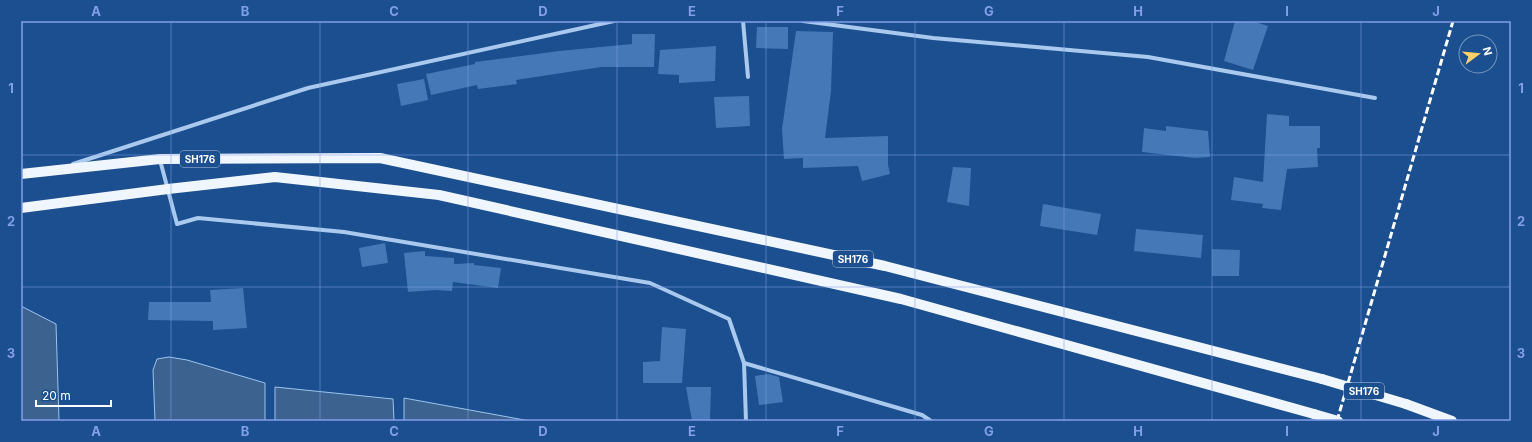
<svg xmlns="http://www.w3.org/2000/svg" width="1532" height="442" font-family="Inter,sans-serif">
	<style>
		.water { fill: #3c6290; stroke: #9cc4f0 }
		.building { fill: #4478b7 }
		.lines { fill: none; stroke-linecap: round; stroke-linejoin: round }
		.minor { stroke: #a9c9ee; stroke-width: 4 }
		.primary { stroke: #f0f6ff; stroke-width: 10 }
		.rail { stroke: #fff; stroke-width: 3; stroke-dasharray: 7 3; stroke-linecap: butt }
		.primary-bridge { stroke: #f0f6ff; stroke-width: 10 }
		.grid { fill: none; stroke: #839eea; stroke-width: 1; stroke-opacity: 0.55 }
		.labels { text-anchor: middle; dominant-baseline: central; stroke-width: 3; stroke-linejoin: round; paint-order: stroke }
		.shield { fill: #1b4f8f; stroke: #bbcadd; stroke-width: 1 }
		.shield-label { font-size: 10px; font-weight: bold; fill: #fff }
		.neatline { fill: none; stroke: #839eea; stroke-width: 1.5 }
		.grid-label { font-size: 13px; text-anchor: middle; font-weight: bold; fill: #839eea }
	</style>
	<rect width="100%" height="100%" fill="#1b4f8f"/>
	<!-- water -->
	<g class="water">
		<path d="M21 306 56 324 59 421H21Z"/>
		<path d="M169 357 187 360 265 383V421H155L153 370 157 359Z"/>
		<path d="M275 387 393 399 394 421H275Z"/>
		<path d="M404 398 530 421H404Z"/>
	</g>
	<!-- building -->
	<g class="building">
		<path d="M1235 21H1252L1268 26 1253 70 1224 61Z"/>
		<path d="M757 27H788V49L756 48Z"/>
		<path d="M796 31 833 32 831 91 825 138 888 136V165L890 174 862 181 858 166 803 168V158L784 159 782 129Z"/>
		<path d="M632 34H655L654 67H601L516 80 517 84 478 89 477 85 431 95 426 74 475 64V62L559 51 632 44Z"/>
		<path d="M716 46 715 81 679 83V75L658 74 660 50Z"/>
		<path d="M424 79 428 100 401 106 397 84Z"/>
		<path d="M749 96 750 126 716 128 714 97Z"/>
		<path d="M1267 114 1289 116V126H1320V148H1317L1318 167 1287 169 1281 210 1262 208 1263 204 1231 200 1234 177 1263 182Z"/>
		<path d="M1166 126 1208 131 1210 157 1195 158 1142 152 1144 128 1166 131Z"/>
		<path d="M953 167 971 168 969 206 947 202Z"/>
		<path d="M1043 204 1101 214 1097 235 1040 226Z"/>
		<path d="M1136 229 1203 235 1201 258 1134 251Z"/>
		<path d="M385 243 388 263 362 267 359 248Z"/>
		<path d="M1212 249 1240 250 1239 276H1212Z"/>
		<path d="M425 251V256L454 258V264L474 263V265L501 268 498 288 453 282 452 291 435 290 408 292 404 253Z"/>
		<path d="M243 288 247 328 213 330V321L148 320 149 302H211L210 290Z"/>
		<path d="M662 327 686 329 682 383H643V362L660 361Z"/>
		<path d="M768 374 779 377 783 402 759 405 755 376Z"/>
		<path d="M686 387H711L710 421H692Z"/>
	</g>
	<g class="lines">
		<!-- minor -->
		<g class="minor">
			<path d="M743 21 748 77"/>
			<path d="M803 21 933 38 1148 57 1375 98"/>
			<path d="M160 160 177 224 198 218 344 232 650 283 729 319 744 363 746 421"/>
			<path d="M73 164 308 88 614 21"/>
			<path d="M744 363 922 415 931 421"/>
		</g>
		<!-- primary -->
		<g class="primary">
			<path d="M21 174 160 159 380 158 885 266 1322 379"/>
			<path d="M21 208 168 189 275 177 439 195 901 299 1314 414"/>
			<path d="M1406 404 1452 421"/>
		</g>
		<!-- rail -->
		<path class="rail" d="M1337 421 1453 21"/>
		<!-- primary-bridge -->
		<g class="primary-bridge">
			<path d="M1322 379 1406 404"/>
			<path d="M1314 414 1338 421"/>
		</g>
	</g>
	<!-- grid -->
	<path class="grid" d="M171 21V421M320 21V421M468 21V421M617 21V421M766 21V421M915 21V421M1064 21V421M1212 21V421M1361 21V421M21 155H1511M21 287H1511"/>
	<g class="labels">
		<!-- shield labels -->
		<g class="shield">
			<rect x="180" y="151" width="40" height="16" rx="3"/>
			<rect x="833" y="251" width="40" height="16" rx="3"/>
			<rect x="1344" y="383" width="40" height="16" rx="3"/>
		</g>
		<g class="shield-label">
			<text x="200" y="159">SH176</text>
			<text x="853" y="259">SH176</text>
			<text x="1364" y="391">SH176</text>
		</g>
	</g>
	<!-- border -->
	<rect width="1532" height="442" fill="none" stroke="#1b4f8f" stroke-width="44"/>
	<!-- north arrow -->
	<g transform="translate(1478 54) rotate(74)"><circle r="19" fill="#1b4f8f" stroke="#7695bc"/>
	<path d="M0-3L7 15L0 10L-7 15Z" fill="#ffd166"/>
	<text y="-6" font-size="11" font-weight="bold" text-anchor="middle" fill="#ffffff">N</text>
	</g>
	<!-- scale -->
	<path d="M36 400v6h75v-6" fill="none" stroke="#ffffff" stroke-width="2"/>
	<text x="42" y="400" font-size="12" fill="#ffffff" stroke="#1b4f8f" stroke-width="3" paint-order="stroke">20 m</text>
	<rect x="22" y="22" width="1488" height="398" class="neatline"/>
	<g class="grid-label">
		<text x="96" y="16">A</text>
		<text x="245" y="16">B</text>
		<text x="394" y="16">C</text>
		<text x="543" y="16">D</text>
		<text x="692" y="16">E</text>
		<text x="840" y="16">F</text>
		<text x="989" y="16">G</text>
		<text x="1138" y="16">H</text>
		<text x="1287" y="16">I</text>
		<text x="1436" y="16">J</text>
		<text x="11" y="93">1</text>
		<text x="1521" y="93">1</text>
		<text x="11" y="226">2</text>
		<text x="1521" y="226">2</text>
		<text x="11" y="358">3</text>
		<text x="1521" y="358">3</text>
		<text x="96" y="436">A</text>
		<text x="245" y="436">B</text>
		<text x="394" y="436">C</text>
		<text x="543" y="436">D</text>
		<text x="692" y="436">E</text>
		<text x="840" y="436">F</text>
		<text x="989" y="436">G</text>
		<text x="1138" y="436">H</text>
		<text x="1287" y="436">I</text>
		<text x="1436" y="436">J</text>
	</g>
</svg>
